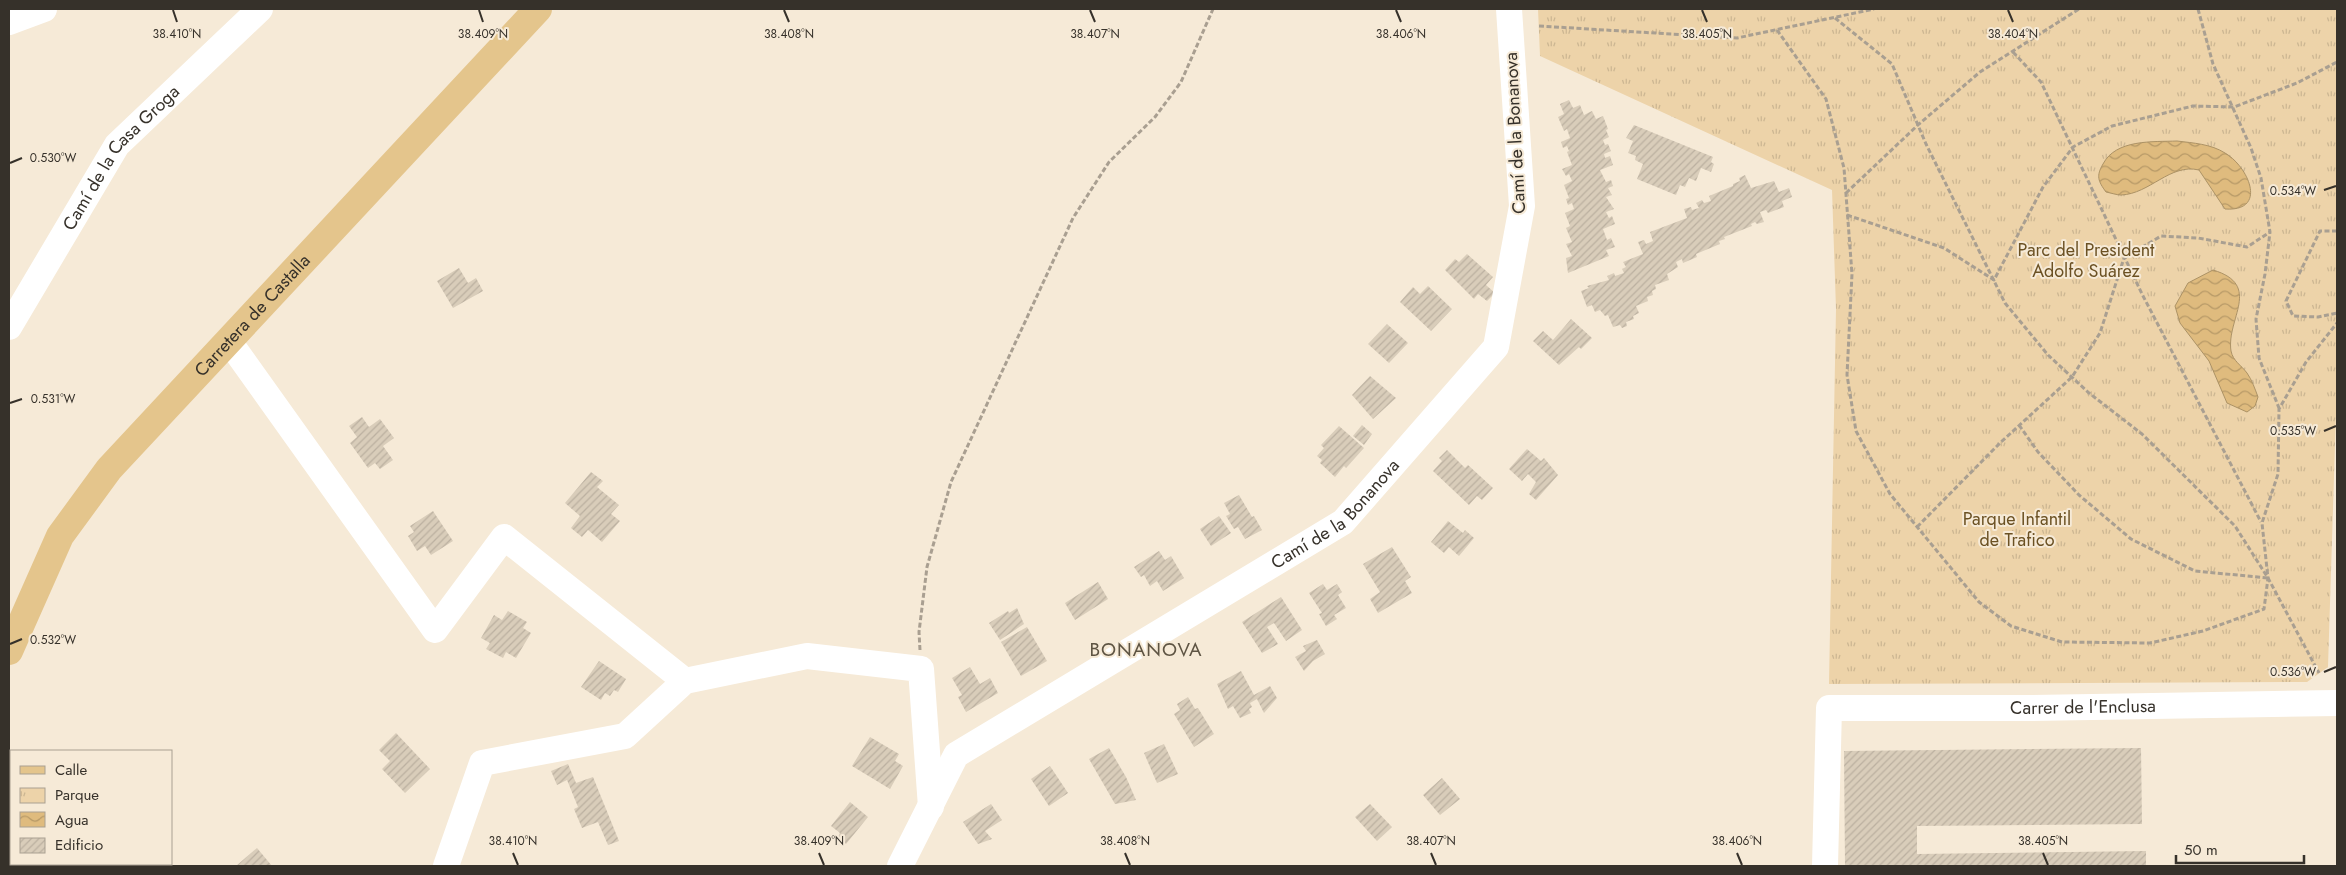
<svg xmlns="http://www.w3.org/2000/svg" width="2346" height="875" font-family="Jost,sans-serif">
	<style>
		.park { fill: url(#park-tufts) }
		.water { fill: url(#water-waves); stroke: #ac9265 }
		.building { fill: url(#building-hatch) }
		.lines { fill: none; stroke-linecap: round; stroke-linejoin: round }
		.path { stroke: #a99f91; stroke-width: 3; stroke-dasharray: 5 2.5; stroke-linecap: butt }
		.minor { stroke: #fff; stroke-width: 26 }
		.major { stroke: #e4c58c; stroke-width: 28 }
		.ticks { fill: none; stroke: #36312a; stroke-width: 2 }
		.labels { text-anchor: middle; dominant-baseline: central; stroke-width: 4; stroke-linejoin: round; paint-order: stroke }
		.street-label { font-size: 18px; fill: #36312a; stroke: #f6ead7 }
		.park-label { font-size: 18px; fill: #6b5123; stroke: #f6ead7 }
		.neighbourhood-label { font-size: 19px; letter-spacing: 1px; fill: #5e5443; stroke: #f6ead7 }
		.ticks-label { font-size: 12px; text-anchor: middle; fill: #36312a; stroke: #f6ead7; stroke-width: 4; stroke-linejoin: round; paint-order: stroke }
	</style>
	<defs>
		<pattern id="park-tufts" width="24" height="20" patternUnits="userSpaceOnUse" patternTransform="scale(1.25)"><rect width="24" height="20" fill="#edd3a9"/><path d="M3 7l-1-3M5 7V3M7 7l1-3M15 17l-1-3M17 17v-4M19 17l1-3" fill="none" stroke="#ccb692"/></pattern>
		<pattern id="water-waves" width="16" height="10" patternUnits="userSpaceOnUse" patternTransform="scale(1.25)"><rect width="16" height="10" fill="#dfbb7e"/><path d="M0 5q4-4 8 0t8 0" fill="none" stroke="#b69967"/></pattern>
		<pattern id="building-hatch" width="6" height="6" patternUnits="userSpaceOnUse" patternTransform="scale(1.25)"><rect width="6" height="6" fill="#d9cdba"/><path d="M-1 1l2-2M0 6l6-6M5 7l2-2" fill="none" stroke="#bbb0a0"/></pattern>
	</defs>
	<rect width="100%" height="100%" fill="#f6ead7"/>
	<!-- park -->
	<path class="park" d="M1538 9H2337V382L2328 667 2307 682 1829 684 1836 309 1832 190 1540 56Z"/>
	<!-- water -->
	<g class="water">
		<path d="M2177 141C2193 143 2211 144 2225 153 2249 167 2268 212 2225 209L2199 170C2170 163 2150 194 2121 195 2117 195 2111 193 2106 192 2098 181 2096 176 2103 164 2116 139 2153 142 2177 141Z"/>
		<path d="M2213 270C2263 285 2226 319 2231 351 2233 361 2241 365 2247 373 2252 380 2255 389 2258 397L2255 406 2247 412 2227 403 2209 361 2180 323 2175 306 2188 283Z"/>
	</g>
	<!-- building -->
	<g class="building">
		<path d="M1569 100 1573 108 1580 105 1584 115 1592 111 1596 119 1603 116 1608 129 1606 130 1609 137 1603 140 1605 145 1608 144 1611 151 1604 154 1605 158 1610 156 1613 165 1600 170 1606 182 1611 180 1613 186 1608 188 1612 195 1606 197 1614 209 1606 212 1609 218 1612 216 1615 224 1603 229 1607 240 1611 238 1615 247 1606 250 1609 256 1568 273 1566 258 1572 256 1566 244 1572 242 1566 228 1570 226 1565 213 1574 209 1572 203 1568 205 1566 199 1569 198 1564 185 1572 181 1569 174 1566 176 1562 169 1572 165 1567 152 1569 151 1567 146 1563 148 1561 142 1570 138 1567 129 1564 131 1558 117 1564 114 1560 104Z"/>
		<path d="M1634 125 1713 157 1711 162 1714 164 1711 172 1701 168 1696 181 1689 178 1685 187 1680 185 1676 195 1637 179 1643 164 1635 160 1636 156 1628 153 1633 141 1626 138Z"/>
		<path d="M1745 175 1751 188 1774 181 1779 192 1789 188 1792 197 1782 201 1784 207 1768 213 1766 210 1760 212 1764 222 1757 224 1755 222 1751 224 1752 226 1724 237 1725 239 1719 241 1720 244 1696 254 1697 257 1683 263 1682 259 1676 262 1678 267 1667 274 1669 280 1655 285 1656 289 1652 291 1653 295 1647 297 1648 301 1636 306 1639 313 1633 316 1634 319 1626 322 1627 326 1622 328 1620 325 1613 327 1608 315 1605 316 1600 310 1595 312 1592 305 1587 307 1581 291 1589 288 1587 286 1609 280 1607 276 1614 273 1615 276 1624 273 1622 269 1626 267 1623 262 1643 254 1638 242 1644 240 1646 244 1653 241 1650 232 1687 218 1684 209 1691 207 1692 210 1699 208 1696 203 1702 200 1704 203 1711 201 1709 196 1733 186V184L1740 181 1739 178Z"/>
		<path d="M1467 254 1493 277 1486 285 1495 293 1487 301 1478 294 1474 299 1445 270 1455 259 1459 262Z"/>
		<path d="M459 268 468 283 476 278 483 291 453 308 437 281Z"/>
		<path d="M1428 286 1452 309 1431 331 1400 302 1413 287 1420 294Z"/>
		<path d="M1571 319 1592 338 1581 349 1579 347 1559 365 1533 341 1543 331 1553 340Z"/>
		<path d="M1387 324 1408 343 1389 363 1368 344Z"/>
		<path d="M1370 376 1396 398 1373 419 1352 395Z"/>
		<path d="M362 417 369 427 380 419 394 438 383 446 393 460 380 469 375 463 368 468 350 443 357 437 349 426Z"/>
		<path d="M1362 425 1372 434 1364 445 1353 436Z"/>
		<path d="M1339 426 1364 448 1346 468 1344 466 1335 477 1320 463 1322 460 1317 456 1324 448 1321 445Z"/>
		<path d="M1527 449 1541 461 1544 458 1558 475 1536 500 1529 494 1536 482 1528 474 1522 481 1509 469Z"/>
		<path d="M1447 450 1465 468 1468 465 1493 488 1482 500 1477 496 1469 505 1433 471 1442 461 1439 458Z"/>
		<path d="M591 472 603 481 597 487 619 505 611 514 620 521 602 542 588 530 582 537 571 528 580 516 565 503Z"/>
		<path d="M1239 495 1252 517 1254 516 1262 530 1245 539 1238 527 1234 529 1226 516 1230 514 1224 503Z"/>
		<path d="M433 511 453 541 431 555 425 546 417 551 408 536 414 532 410 526Z"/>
		<path d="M1219 516 1231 533 1211 546 1200 529Z"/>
		<path d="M1448 521 1463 533 1465 530 1474 538 1459 556 1449 547 1444 553 1431 542Z"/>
		<path d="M1392 547 1411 577 1405 581 1412 593 1378 613 1370 599 1380 592 1363 564Z"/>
		<path d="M1159 551 1165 560 1171 556 1184 578 1163 591 1157 581 1150 586 1144 575 1141 577 1134 567Z"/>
		<path d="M1098 582 1108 599 1075 620 1065 603Z"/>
		<path d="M1323 584 1327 590 1337 584 1342 592 1338 595 1346 608 1334 615 1337 619 1326 626 1319 614 1322 613 1309 593Z"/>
		<path d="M1281 597 1302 630 1286 641 1274 623 1267 627 1278 644 1262 653 1242 622Z"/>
		<path d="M1017 608 1024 624 1000 640 989 623 1008 611 1009 613Z"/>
		<path d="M508 611 527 622 523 628 531 633 516 658 506 652 503 658 486 649 490 643 481 638 494 615 502 620Z"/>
		<path d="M1027 627 1047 661 1021 676 1001 642Z"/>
		<path d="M1317 640 1325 654 1313 661 1304 671 1295 657 1306 651 1303 646Z"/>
		<path d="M599 661 626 679 618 692 614 690 610 696 605 693 601 700 581 687Z"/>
		<path d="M970 667 980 684 990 678 998 693 966 712 958 697 962 695 952 678Z"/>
		<path d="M1241 671 1254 695 1270 686 1277 698 1264 713 1257 699 1250 703 1252 707 1249 709 1251 713 1240 718 1233 706 1228 709 1217 684Z"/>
		<path d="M1188 697 1195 709 1198 708 1214 734 1194 747 1174 714 1180 710 1177 704Z"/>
		<path d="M396 733 430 769 405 793 382 769 390 761 379 750Z"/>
		<path d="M870 737 899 754 895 761 903 766 890 789 852 766Z"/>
		<path d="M1164 744 1178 774 1157 783 1144 753Z"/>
		<path d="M1109 748 1126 777 1136 800 1115 804 1089 759Z"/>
		<path d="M2141 748 2142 824 1917 826V854L2146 851V866H1845L1844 751Z"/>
		<path d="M568 764 576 783 593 777 619 841 608 845 598 822 582 828 574 809 578 807 567 780 557 785 551 771Z"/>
		<path d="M1050 766 1068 793 1049 806 1031 779Z"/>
		<path d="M1442 778 1460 799 1440 815 1423 795Z"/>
		<path d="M850 802 868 817 846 844 838 837 840 833 831 826Z"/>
		<path d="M991 804 1002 820 985 831 992 839 978 844 963 822Z"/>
		<path d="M1370 804 1392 827 1377 841 1355 817Z"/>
		<path d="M257 848 272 866H236Z"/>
	</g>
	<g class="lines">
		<!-- path -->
		<g class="path">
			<path d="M2198 9 2213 64 2251 148 2261 178 2270 232 2265 274 2256 319 2259 358 2279 408"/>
			<path d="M1835 18 1892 64 1926 144 2005 303 2048 355 2089 393 2142 434 2235 526 2268 578 2319 673"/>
			<path d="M1539 26 1737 38 1874 9"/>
			<path d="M1777 30 1826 99 1844 168 1852 274 1847 375 1856 431 1890 494 1979 602 2011 626 2062 642 2150 643 2203 631 2264 609 2268 578 2262 523 2278 474 2279 409 2306 362 2337 323"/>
			<path d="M2013 52 2041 82 2142 294 2261 522"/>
			<path d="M1846 193 1919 124 1980 72 2079 9"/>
			<path d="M1847 215 1944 248 1994 280 2043 187 2073 147 2112 126 2193 106 2234 107 2297 83 2337 62"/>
			<path d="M2337 231H2320L2286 301 2293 316 2318 317 2337 313"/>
			<path d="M2019 425 2038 452 2079 495 2131 539 2195 571 2268 578"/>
			<path d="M1917 527 2000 443 2072 377 2100 333 2124 258 2161 236 2198 238 2247 247 2270 232"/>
			<path d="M920 650 919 632 927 567 951 482 1073 218 1109 162 1155 117 1181 82 1213 9"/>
		</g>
		<!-- minor -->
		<g class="minor">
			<path d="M9 22 44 9"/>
			<path id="s1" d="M9 327 117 145 260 9"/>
			<path d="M228 340 435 630 504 537 685 681"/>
			<path d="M446 866 482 763 625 736 685 681 807 656 921 669 931 807"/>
			<path id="s2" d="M900 866 956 755 1343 522 1496 347 1522 206 1509 9"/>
			<path id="s3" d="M1825 866 1829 708H2029L2337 703"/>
		</g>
		<!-- major -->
		<path class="major" id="s4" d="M9 651 60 536 109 469 538 9"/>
	</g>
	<!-- ticks -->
	<path class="ticks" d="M173 10 177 22M479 10 483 22M784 10 789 22M1090 10 1095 22M1396 10 1401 22M1702 10 1707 22M2008 10 2013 22M10 163 22 158M2324 190 2336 186M10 403 22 399M2324 431 2336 426M10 644 22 639M2324 672 2336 667M513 853 518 865M819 853 824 865M1125 853 1130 865M1431 853 1436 865M1737 853 1742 865M2043 853 2048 865"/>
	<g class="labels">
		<!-- street labels -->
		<g class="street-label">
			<text transform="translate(1515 133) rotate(-93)">Camí de la Bonanova</text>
			<text stroke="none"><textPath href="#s1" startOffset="204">Camí de la Casa Groga</textPath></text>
			<text stroke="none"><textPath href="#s4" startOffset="419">Carretera de Castalla</textPath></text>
			<text stroke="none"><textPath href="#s2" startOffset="575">Camí de la Bonanova</textPath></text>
			<text stroke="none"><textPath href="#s3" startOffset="412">Carrer de l'Enclusa</textPath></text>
		</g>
		<!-- park labels -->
		<g class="park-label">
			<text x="2086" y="250">Parc del President<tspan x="2086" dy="21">Adolfo Suárez</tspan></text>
			<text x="2017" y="519">Parque Infantil<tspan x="2017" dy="21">de Trafico</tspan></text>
		</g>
		<!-- neighbourhood labels -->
		<g class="neighbourhood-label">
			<text x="1146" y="649">BONANOVA</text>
		</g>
	</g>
	<g class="ticks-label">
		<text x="177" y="38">38.410°N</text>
		<text x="483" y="38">38.409°N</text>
		<text x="789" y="38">38.408°N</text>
		<text x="1095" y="38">38.407°N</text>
		<text x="1401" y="38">38.406°N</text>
		<text x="1707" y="38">38.405°N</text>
		<text x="2013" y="38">38.404°N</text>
		<text x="53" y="162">0.530°W</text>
		<text x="2293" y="195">0.534°W</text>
		<text x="53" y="403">0.531°W</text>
		<text x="2293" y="435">0.535°W</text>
		<text x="53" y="644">0.532°W</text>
		<text x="2293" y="676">0.536°W</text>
		<text x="513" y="845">38.410°N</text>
		<text x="819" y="845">38.409°N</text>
		<text x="1125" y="845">38.408°N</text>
		<text x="1431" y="845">38.407°N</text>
		<text x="1737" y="845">38.406°N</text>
		<text x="2043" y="845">38.405°N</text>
	</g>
	<!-- border -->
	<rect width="2346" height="875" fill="none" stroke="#36312a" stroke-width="20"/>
	<!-- legend -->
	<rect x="10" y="750" width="162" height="115" fill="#f6ead7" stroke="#a9a092"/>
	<rect x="20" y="766" width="25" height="8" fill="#e4c58c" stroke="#a9a092"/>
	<text x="55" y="775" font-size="15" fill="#36312a">Calle</text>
	<rect x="20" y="788" width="25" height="15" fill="url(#park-tufts)" stroke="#a9a092"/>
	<text x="55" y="800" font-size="15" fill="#36312a">Parque</text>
	<rect x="20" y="812" width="25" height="15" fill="url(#water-waves)" stroke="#a9a092"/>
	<text x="55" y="825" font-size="15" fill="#36312a">Agua</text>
	<rect x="20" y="838" width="25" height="15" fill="url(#building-hatch)" stroke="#a9a092"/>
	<text x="55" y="850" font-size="15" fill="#36312a">Edificio</text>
	<!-- scale -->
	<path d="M2176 855v8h128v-8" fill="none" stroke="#36312a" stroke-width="2.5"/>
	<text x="2184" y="855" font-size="15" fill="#36312a" stroke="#f6ead7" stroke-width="4" paint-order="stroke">50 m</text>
</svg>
